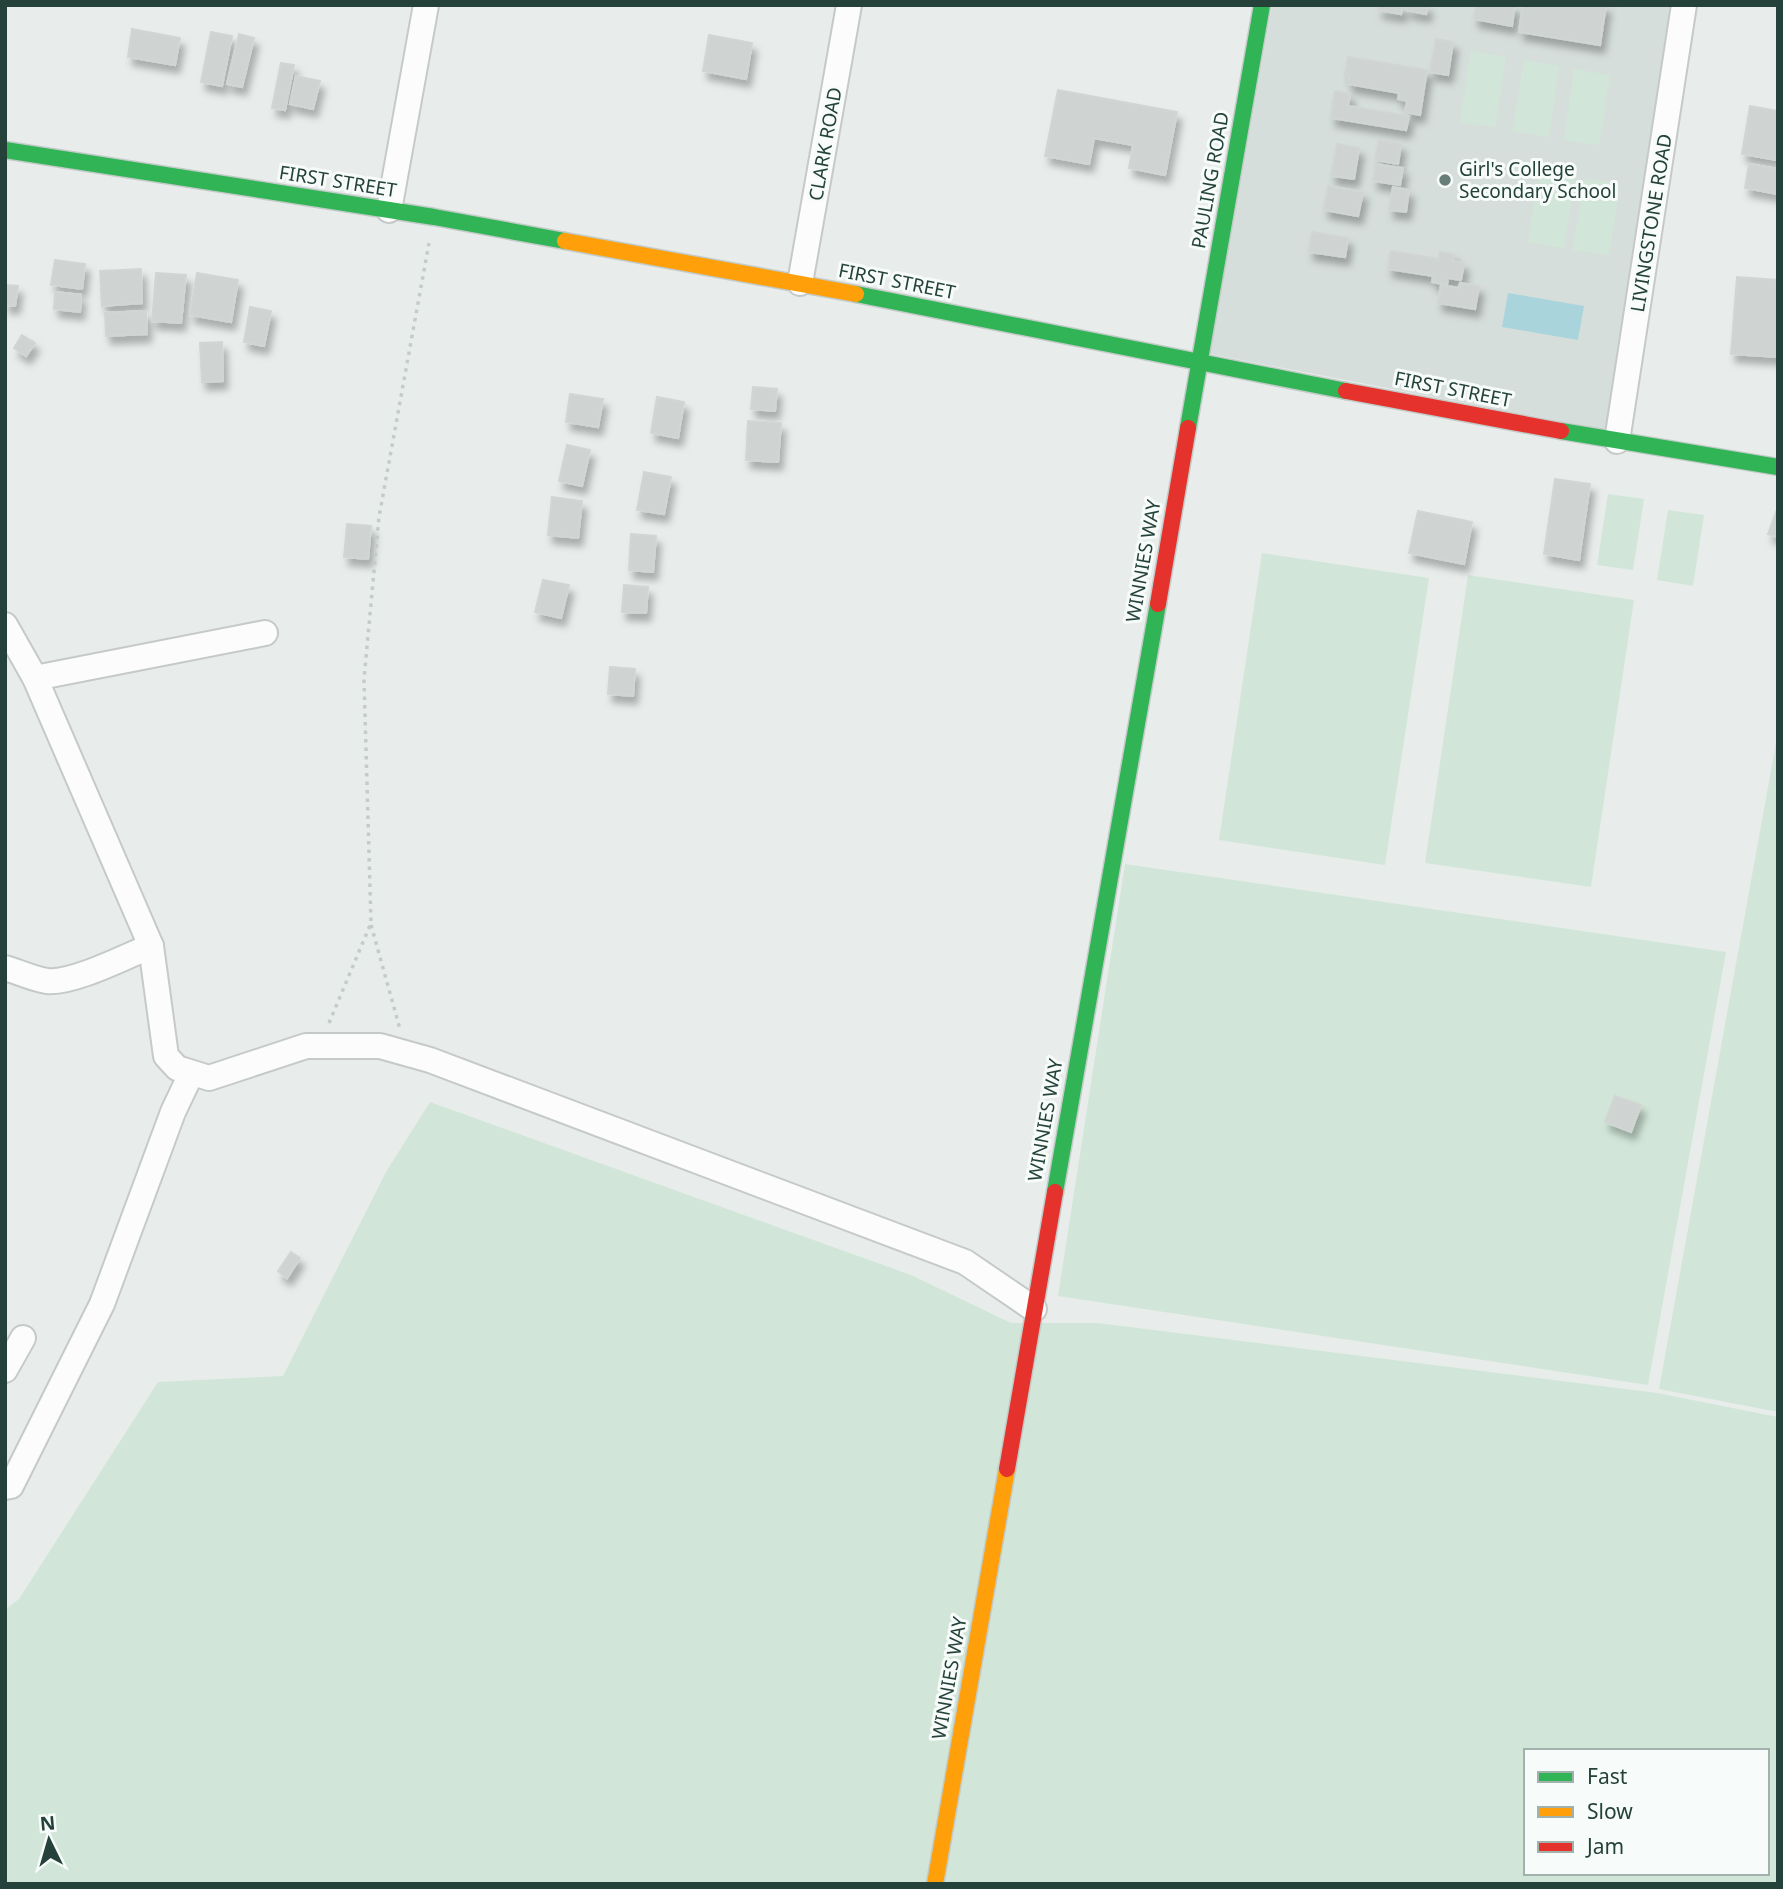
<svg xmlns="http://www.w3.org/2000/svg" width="1783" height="1889" font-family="'Noto Sans',sans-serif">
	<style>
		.built { fill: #d6dedb }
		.green { fill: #d1e6d8; fill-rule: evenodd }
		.water { fill: #a9d4db }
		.building { fill: #cfd4d2; stroke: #d1d6d4; stroke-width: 2; filter: url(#shadow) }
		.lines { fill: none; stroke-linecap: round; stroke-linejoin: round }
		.street-casing { stroke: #c5cac8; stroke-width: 28 }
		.fast-casing { stroke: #c3cbc8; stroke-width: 19 }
		.slow-casing { stroke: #c3cbc8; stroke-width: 19 }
		.jam-casing { stroke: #c3cbc8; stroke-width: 19 }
		.path { stroke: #c3ccca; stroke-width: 3.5; stroke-dasharray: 3.5 5; stroke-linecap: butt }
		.street { stroke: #fcfcfc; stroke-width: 24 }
		.fast { stroke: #30b455; stroke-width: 16 }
		.slow { stroke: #ff9f0a; stroke-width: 16 }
		.jam { stroke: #e5322d; stroke-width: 16 }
		.poi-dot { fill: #697e78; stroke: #f7fbf9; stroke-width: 2.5 }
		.labels { text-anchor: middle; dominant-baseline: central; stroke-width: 6; stroke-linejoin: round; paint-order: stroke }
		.street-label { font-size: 19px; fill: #24423a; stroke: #f7fbf9 }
		.poi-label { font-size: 19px; fill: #24423a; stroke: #f7fbf9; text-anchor: start }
	</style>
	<defs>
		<filter id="shadow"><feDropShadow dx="4.5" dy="8" stdDeviation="3.5" flood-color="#0004"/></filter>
	</defs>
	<rect width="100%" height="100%" fill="#e8edeb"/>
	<!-- built -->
	<path class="built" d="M1272 5H1675L1611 431 1210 354Z"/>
	<!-- green -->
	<g class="green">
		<path d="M1471 51 1506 57 1495 127 1460 122Z"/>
		<path d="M1524 60 1559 66 1549 137 1513 131Z"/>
		<path d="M1574 69 1610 75 1599 145 1564 140Z"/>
		<path d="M1539 172 1575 177 1564 248 1528 242Z"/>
		<path d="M1584 179 1620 184 1609 255 1573 250Z"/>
		<path d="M1608 494 1644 499 1633 570 1597 565Z"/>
		<path d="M1668 510 1704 515 1693 586 1657 580Z"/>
		<path d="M1262 553 1429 578 1385 865 1219 840Z"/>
		<path d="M1468 575 1634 600 1591 887 1425 863Z"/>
		<path d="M1778 732V1412L1659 1389Z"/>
		<path d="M1125 864 1726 952 1648 1385 1058 1296Z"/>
		<path d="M430 1102 911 1275 1011 1323H1098L1657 1393 1778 1417V1884H5V1610L19 1599 158 1382 283 1376 386 1172ZM1526 1751H1767V1873H1526Z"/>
	</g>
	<!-- water -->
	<path class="water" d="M1508 293 1584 306 1578 340 1502 327Z"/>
	<!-- building -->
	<g class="building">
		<path d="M1379 5H1403L1401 14 1378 10Z"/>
		<path d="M1407 5H1428L1426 14 1406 10Z"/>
		<path d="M1476 5H1515L1512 26 1474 19Z"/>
		<path d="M1523 5H1606L1600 45 1519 32Z"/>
		<path d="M132 29 180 38 175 65 128 57Z"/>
		<path d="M211 32 232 36 222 86 201 82Z"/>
		<path d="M239 34 254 38 242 87 227 84Z"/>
		<path d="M709 35 752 43 746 79 703 71Z"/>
		<path d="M1436 39 1453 42 1448 75 1430 72Z"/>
		<path d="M1348 57 1427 70 1420 115 1405 112 1407 101 1398 99 1399 93 1348 84 1349 75H1345Z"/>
		<path d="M281 63 294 65 285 110 272 108Z"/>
		<path d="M296 76 320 81 313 109 290 104Z"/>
		<path d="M1058 90 1177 112 1165 175 1129 168 1133 145 1094 138 1089 164 1045 156Z"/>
		<path d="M1335 91 1350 94 1348 106 1409 116 1406 130 1331 118Z"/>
		<path d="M1750 106 1778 111 1777 160 1742 154Z"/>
		<path d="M1379 140 1401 144 1398 164 1375 160Z"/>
		<path d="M1337 144 1359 148 1354 179 1331 176Z"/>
		<path d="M1376 164 1403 168 1400 185 1373 181Z"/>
		<path d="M1749 164 1778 169V194L1745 188Z"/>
		<path d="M1328 186 1363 192 1358 216 1324 210Z"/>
		<path d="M1393 187 1409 190 1406 212 1389 210Z"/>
		<path d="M1312 232 1348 238 1345 257 1309 252Z"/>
		<path d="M1391 251 1439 259 1440 252 1454 254 1453 261 1464 263 1461 280 1448 278 1447 285 1432 282 1433 276 1388 269Z"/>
		<path d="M55 260 85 264 82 289 51 285Z"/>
		<path d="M141 269 142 303 102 306 100 271Z"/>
		<path d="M156 273 186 275 181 323 152 321Z"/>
		<path d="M197 273 238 280 231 322 190 315Z"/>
		<path d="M1737 277 1778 280V357L1731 354Z"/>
		<path d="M1460 283 1479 286 1475 309 1438 303 1441 285 1459 288Z"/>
		<path d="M5 285 18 286 15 306 5 305Z"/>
		<path d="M55 292 81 295 80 312 54 309Z"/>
		<path d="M250 307 271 311 264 346 244 342Z"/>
		<path d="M146 311 147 334 106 336 105 313Z"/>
		<path d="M22 335 35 343 26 356 14 348Z"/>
		<path d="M222 342 223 381 202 382 200 343Z"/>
		<path d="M753 387 777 389 775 411 751 409Z"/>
		<path d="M570 394 603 399 598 427 566 422Z"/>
		<path d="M657 397 684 402 678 438 651 433Z"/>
		<path d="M748 421 781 423 778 462 746 460Z"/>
		<path d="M567 445 590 450 582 486 559 481Z"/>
		<path d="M644 472 671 477 664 514 637 510Z"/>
		<path d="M1555 479 1590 484 1579 560 1544 554Z"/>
		<path d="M552 497 582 501 578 538 548 535Z"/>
		<path d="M1418 511 1472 522 1464 564 1409 553Z"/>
		<path d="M1776 512 1778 513V537L1768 534Z"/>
		<path d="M347 524 371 526 368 559 344 557Z"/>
		<path d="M631 534 656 536 653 572 629 570Z"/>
		<path d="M543 580 569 585 561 618 535 612Z"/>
		<path d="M624 585 648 587 646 613 622 612Z"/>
		<path d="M610 667 635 669 633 696 608 694Z"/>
		<path d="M1615 1096 1641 1105 1631 1132 1605 1122Z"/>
		<path d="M291 1252 300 1258 287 1278 278 1271Z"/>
	</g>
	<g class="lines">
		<!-- street casing -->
		<g class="street-casing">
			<g id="street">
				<path d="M389 210 426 5"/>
				<path d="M800 283 849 5"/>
				<path d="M1617 441 1684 5"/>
				<path d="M5 625 35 678 151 946 166 1056 177 1068 209 1078 306 1046H380L430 1060 965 1262 1034 1309"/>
				<path d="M35 678 265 633"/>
				<path d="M5 968C19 972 33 979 47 981 72 984 127 956 151 946"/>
				<path d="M5 1370 23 1338"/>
				<path d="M5 1487 11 1486 102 1304 173 1112 191 1074"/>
			</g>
		</g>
		<!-- fast casing -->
		<g class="fast-casing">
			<g id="fast">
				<path d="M5 150 434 217 565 241"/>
				<path d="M856 294 1346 391"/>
				<path d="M1188 428 1262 5"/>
				<path d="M1561 431 1778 467"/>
				<path d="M1055 1192 1158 604"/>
			</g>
		</g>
		<!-- slow casing -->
		<g class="slow-casing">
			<g id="slow">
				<path d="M565 241 856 294"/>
				<path d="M935 1884 1007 1469"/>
			</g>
		</g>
		<!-- jam casing -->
		<g class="jam-casing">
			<g id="jam">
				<path d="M1346 391 1561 431"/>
				<path d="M1158 604 1188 428"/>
				<path d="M1007 1469 1055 1192"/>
			</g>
		</g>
		<!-- path -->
		<g class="path">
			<path d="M371 925 400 1029"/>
			<path d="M329 1023 371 923 364 679 379 517 429 243"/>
		</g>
		<!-- street -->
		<use href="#street" class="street"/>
		<!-- fast -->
		<use href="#fast" class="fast"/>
		<!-- slow -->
		<use href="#slow" class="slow"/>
		<!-- jam -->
		<use href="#jam" class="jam"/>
	</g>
	<!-- markers -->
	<circle class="poi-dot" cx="1445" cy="180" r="7"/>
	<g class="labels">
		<!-- street labels -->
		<g class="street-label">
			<text transform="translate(825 144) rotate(-80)">CLARK ROAD</text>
			<text transform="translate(1210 180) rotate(-80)">PAULING ROAD</text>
			<text transform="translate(338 181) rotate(9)">FIRST STREET</text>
			<text transform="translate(1651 223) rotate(-81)">LIVINGSTONE ROAD</text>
			<text transform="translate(897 281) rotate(11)">FIRST STREET</text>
			<text transform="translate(1453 389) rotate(11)">FIRST STREET</text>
			<text transform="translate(1143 561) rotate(-80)">WINNIES WAY</text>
			<text transform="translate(1045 1120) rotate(-80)">WINNIES WAY</text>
			<text transform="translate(949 1678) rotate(-80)">WINNIES WAY</text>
		</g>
		<!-- poi labels -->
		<g class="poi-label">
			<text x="1459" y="169">Girl's College<tspan x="1459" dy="22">Secondary School</tspan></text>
		</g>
	</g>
	<!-- border -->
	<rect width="1783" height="1889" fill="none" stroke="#24423a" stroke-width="14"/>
	<!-- legend -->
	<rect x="1524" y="1749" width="245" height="126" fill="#f7fbf9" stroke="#a3b1ad" stroke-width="2"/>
	<rect x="1538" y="1772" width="35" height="10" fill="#30b455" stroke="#a3b1ad" stroke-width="2"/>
	<text x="1587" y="1784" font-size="21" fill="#24423a">Fast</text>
	<rect x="1538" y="1807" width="35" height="10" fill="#ff9f0a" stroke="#a3b1ad" stroke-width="2"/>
	<text x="1587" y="1819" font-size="21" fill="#24423a">Slow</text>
	<rect x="1538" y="1842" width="35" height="10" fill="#e5322d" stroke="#a3b1ad" stroke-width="2"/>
	<text x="1587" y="1854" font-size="21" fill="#24423a">Jam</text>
	<!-- north arrow -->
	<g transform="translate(49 1840) rotate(355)" stroke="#f7fbf9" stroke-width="5" paint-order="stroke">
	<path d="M0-5L12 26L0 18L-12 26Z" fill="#24423a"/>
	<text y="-10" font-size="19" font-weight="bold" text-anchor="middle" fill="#24423a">N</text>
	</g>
</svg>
